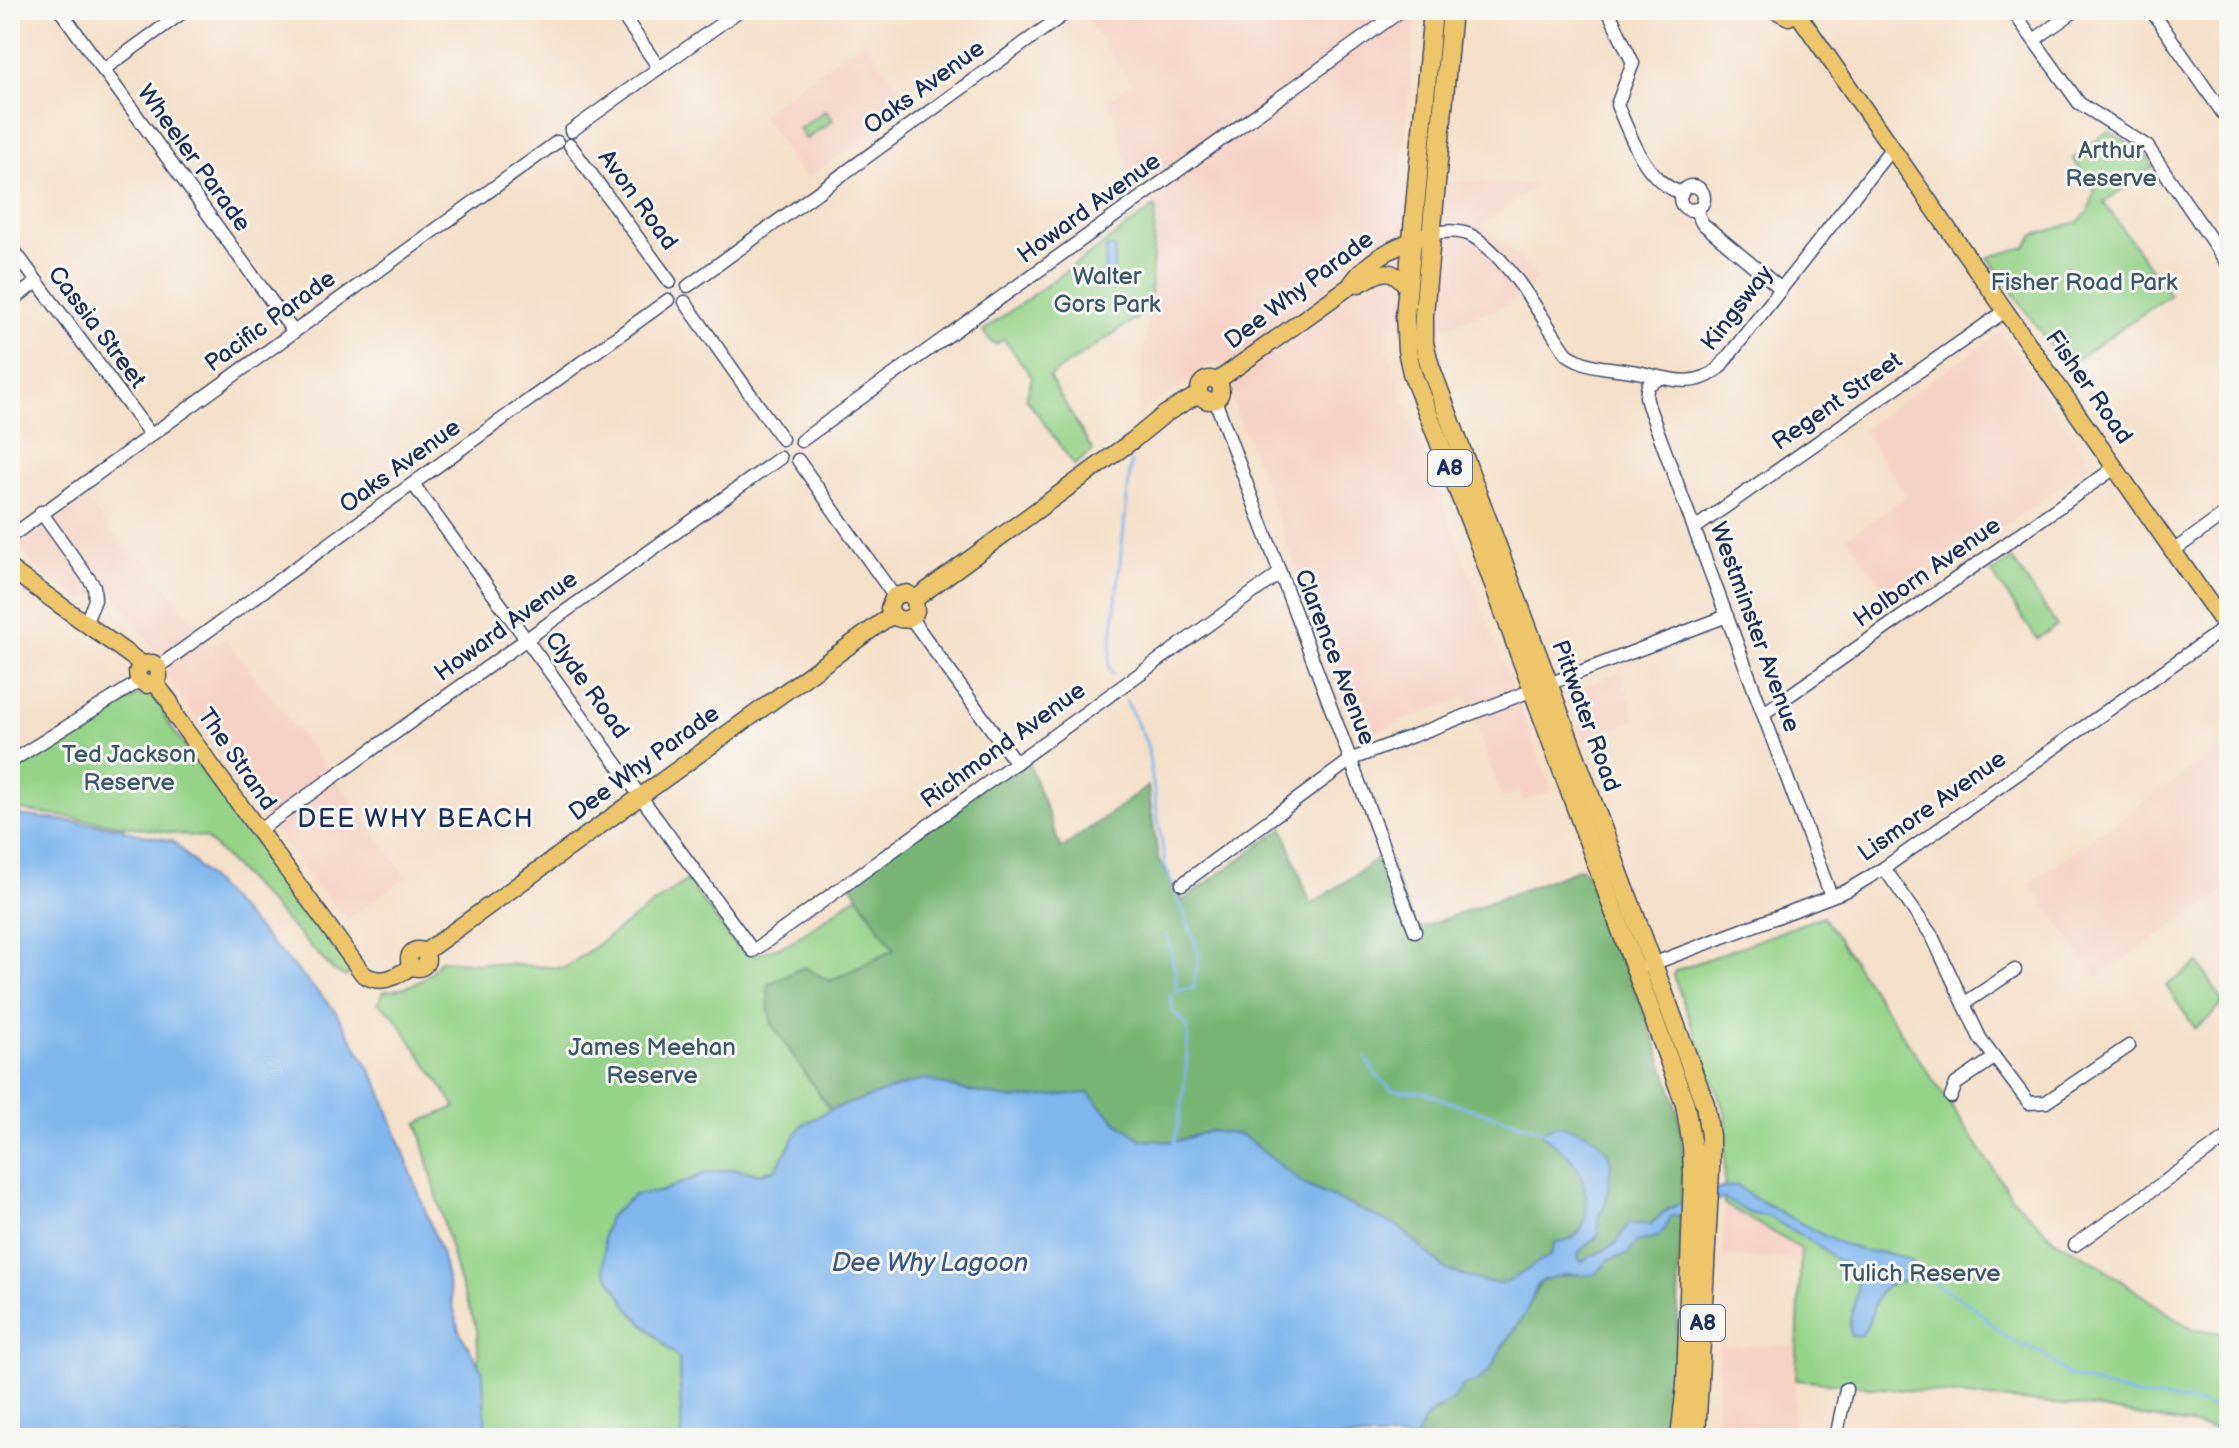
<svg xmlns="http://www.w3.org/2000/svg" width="2239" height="1448" font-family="'Balsamiq Sans',sans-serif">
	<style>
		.built { fill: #f6d2c4 }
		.green { fill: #95d388; stroke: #588173; stroke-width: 2 }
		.forest { fill: #78b574; stroke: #4a7269; stroke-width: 2 }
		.water { fill: #7fb6ee; stroke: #4d72a6; stroke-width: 2 }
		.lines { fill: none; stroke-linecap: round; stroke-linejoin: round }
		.stream { stroke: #7fb6ee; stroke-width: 3 }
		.minor-casing { stroke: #3c4a6e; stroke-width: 15 }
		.major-casing { stroke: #3c4a6e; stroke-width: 19 }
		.highway-casing { stroke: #3c4a6e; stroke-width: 21 }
		.minor { stroke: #fff; stroke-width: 12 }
		.major { stroke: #ecc669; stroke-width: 16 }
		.highway { stroke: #ecc669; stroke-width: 18 }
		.labels { text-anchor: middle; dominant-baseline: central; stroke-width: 6; stroke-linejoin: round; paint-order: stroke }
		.shield { fill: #f6f6f2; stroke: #5d6b8a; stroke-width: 2 }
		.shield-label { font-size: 22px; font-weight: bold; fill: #1b2f5e }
		.street-label { font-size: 24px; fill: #1b2f5e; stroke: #f6f6f2 }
		.park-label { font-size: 24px; fill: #3a5868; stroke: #f6f6f2 }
		.neighbourhood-label { font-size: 26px; letter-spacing: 2px; fill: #1b2f5e; stroke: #f6f6f2 }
		.water-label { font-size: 26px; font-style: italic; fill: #395889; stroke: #f6f6f2 }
	</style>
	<rect width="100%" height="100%" fill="#f6f6f2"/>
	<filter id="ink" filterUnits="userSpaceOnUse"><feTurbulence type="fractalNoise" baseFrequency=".0125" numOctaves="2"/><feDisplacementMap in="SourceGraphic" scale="16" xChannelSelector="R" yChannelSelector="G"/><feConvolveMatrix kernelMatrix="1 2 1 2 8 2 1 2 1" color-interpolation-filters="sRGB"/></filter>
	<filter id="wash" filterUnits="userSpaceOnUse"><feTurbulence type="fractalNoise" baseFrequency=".006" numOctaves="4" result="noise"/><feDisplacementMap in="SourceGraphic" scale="32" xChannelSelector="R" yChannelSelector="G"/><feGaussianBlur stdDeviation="1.8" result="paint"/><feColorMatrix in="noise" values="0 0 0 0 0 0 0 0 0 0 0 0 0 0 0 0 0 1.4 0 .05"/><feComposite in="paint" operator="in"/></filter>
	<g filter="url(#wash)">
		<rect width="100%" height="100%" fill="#f4e0c8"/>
		<!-- built -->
		<g class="built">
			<path d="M1101 10H1417L1401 182 1459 181 1536 185 1483 225 1522 260 1537 280 1507 305 1440 328 1389 324 1387 348 1413 425 1552 791 1524 801 1520 791 1502 798 1466 696 1362 737 1217 361 1137 417 1149 310 1156 206 1132 183 1110 99 1131 83 1088 20Z"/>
			<path d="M864 39 910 105 806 179 760 114Z"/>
			<path d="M2001 332 2092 464 1894 603 1847 537 1907 496 1862 429Z"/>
			<path d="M86 499 131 557 143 556 211 647 226 639 339 784 407 877 348 919 311 881 154 659V649L108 584 83 601 36 568 20 546Z"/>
			<path d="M1621 672 1636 720 1585 739 1567 692Z"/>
			<path d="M2229 742V888L2097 977 2029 883Z"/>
			<path d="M1724 1204 1801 1249 1802 1259 1723 1257Z"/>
			<path d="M1719 1346H1796L1794 1422 1791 1438H1771L1716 1427Z"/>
		</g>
		<!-- green -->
		<g class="green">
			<path d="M826 110 833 120 806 139 799 129Z"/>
			<path d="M2108 131 2144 153 2154 166 2104 203 2170 295 2065 367 1988 257 2026 247 2034 235 2078 222 2089 211 2095 190 2073 159Z"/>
			<path d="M1156 206 1149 310 1049 377 1093 451 1074 465 1026 398 1032 377 1004 339 997 344 992 343 983 331Z"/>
			<path d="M2012 559 2057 626 2037 639 1992 573Z"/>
			<path d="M146 694 160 703 167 722 351 972 346 977 333 970 206 838 13 809 15 790 10 789V775L137 696Z"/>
			<path d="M687 880 736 946 754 956 790 943 858 895 894 950 830 981 772 1024 830 1110 802 1125 775 1170H767L761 1174 734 1169 706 1173 660 1192 634 1195 609 1217 604 1234 631 1311 679 1359 682 1438H483L477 1329 459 1281 418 1123 456 1107 392 1013 378 1003 384 991C404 990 431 981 439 960L565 968Z"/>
			<path d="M1823 916 2014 1200 2055 1240 2087 1257 2190 1328 2229 1334V1432L2095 1408 1796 1380 1801 1249 1724 1204 1726 1115 1673 975 1675 971Z"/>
			<path d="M2199 963 2223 1002 2212 1016 2195 1028 2166 986Z"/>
		</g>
		<!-- forest -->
		<g class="forest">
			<path d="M1026 755 1061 849 1148 786 1158 858 1182 901 1283 828 1311 905 1386 853 1415 930 1581 868 1586 872C1616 947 1655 1029 1676 1106 1685 1137 1683 1172 1681 1203L1667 1209 1651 1224H1628L1616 1244 1581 1262 1578 1259 1579 1252 1596 1238 1599 1228 1598 1218 1606 1201 1609 1179 1543 1135C1553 1143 1564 1150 1572 1160 1586 1177 1594 1219 1576 1235 1569 1242 1561 1240 1554 1244L1551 1255 1506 1283 1484 1282 1446 1270 1399 1227 1306 1186 1235 1135 1210 1131 1174 1142 1142 1140 1118 1123 1088 1093 1014 1099 967 1091 924 1079 830 1110 772 1024 769 1011 768 984 804 967 830 981 894 950 849 881Z"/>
			<path d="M1681 1215 1675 1400 1669 1438H1416C1425 1407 1448 1413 1460 1387L1473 1382 1497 1356 1520 1322 1541 1282 1552 1277 1598 1272 1610 1259 1627 1255 1638 1241C1656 1240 1665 1234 1671 1216Z"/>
		</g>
		<!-- water -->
		<g class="water">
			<path d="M1106 247 1115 248 1113 278 1104 277Z"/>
			<path d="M10 814 124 828V831L173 841 334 1009 378 1083 441 1253 459 1331 483 1372 486 1438H10Z"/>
			<path d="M924 1079 967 1091 1014 1099 1088 1093 1118 1123 1142 1140 1174 1142 1210 1131 1242 1135 1306 1186 1399 1227 1446 1270 1484 1282 1506 1283 1551 1255 1555 1242C1563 1241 1572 1241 1578 1234 1594 1217 1585 1177 1572 1160 1565 1150 1553 1144 1543 1135L1542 1130 1559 1125 1582 1131 1597 1139 1608 1153 1611 1165 1606 1201 1598 1218 1599 1234 1579 1252 1578 1259 1581 1262 1616 1244 1628 1224H1651C1674 1202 1706 1190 1738 1185L1749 1195C1783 1211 1816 1235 1851 1247 1877 1256 1911 1248 1924 1277 1913 1280 1893 1281 1885 1288 1871 1299 1873 1323 1861 1335L1851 1336C1845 1306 1868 1299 1850 1265L1834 1259 1822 1248 1767 1216 1751 1214 1725 1199 1702 1204 1684 1215 1671 1216C1665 1234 1657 1240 1638 1241L1627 1255 1610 1259 1594 1275 1568 1274 1543 1280 1537 1286 1525 1314 1503 1345 1491 1369 1478 1381 1463 1385 1452 1401 1434 1410 1426 1418 1416 1438H682L679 1359 631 1311 604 1269V1234L609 1217 634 1195 660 1192 706 1173 734 1169 761 1174 775 1170 802 1125 830 1110Z"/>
		</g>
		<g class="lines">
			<!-- stream -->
			<g class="stream">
				<path d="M1113 675 1109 667 1131 462"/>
				<path d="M1126 701 1147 744 1165 865 1199 952 1194 988 1176 991 1171 997 1173 1011 1187 1026C1189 1067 1183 1104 1174 1143"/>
				<path d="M1167 934 1176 974V991"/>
				<path d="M1366 1059 1377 1076 1392 1090 1424 1092 1452 1103 1542 1130"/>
				<path d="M1922 1276 1969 1303 2008 1339 2042 1353 2069 1376 2136 1396 2177 1400 2229 1410"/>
			</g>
		</g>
	</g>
	<g filter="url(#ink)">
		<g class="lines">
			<!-- minor casing -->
			<g class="minor-casing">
				<g id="minor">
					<path d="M60 10 293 331"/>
					<path d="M619 10 659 68"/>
					<path d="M1608 10 1633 63 1617 105C1631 136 1645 182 1682 193"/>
					<path d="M2012 10 2079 103 2147 146 2229 266"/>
					<path d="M2151 10 2229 122"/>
					<path d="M2034 40 2076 10"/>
					<path d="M103 70 186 10"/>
					<path d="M571 131 740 10"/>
					<path d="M570 145 670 282"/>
					<circle cx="1692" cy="198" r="12"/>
					<path d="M1695 209 1702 223 1780 288"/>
					<path d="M1431 234C1445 231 1461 229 1474 237 1510 259 1542 319 1567 354 1593 372 1619 366 1646 374 1672 380 1697 388 1719 368L1891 149"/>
					<path d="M10 245 150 434"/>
					<path d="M688 286 1070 10"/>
					<path d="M10 302 37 282"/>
					<path d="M685 302 782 439"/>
					<path d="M1659 379 1648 385 1646 396 1648 405 1831 896"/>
					<path d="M1215 400 1415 931"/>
					<path d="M801 441 1402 10"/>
					<path d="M798 460 894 596"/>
					<path d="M413 484 753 951 1279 574"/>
					<path d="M41 512 94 586 95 600 86 622"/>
					<path d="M1695 528 2005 311"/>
					<path d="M10 537 557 142"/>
					<path d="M2173 551 2229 511"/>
					<path d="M910 617 1016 763"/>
					<path d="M158 667 668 300"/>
					<path d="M1764 713 2116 467"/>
					<path d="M10 762 140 681"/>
					<path d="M258 831 780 458"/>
					<path d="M1884 868 1932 936 1980 1038 2029 1103 2046 1102 2129 1046"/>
					<path d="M1182 884 1352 759 1727 616"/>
					<path d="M1647 966 1848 890 1884 868 2226 627"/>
					<path d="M1965 1003 2015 970"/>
					<path d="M1951 1097 1956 1084 1994 1058"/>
					<path d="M2075 1245 2229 1136"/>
					<path d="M1836 1438 1846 1389"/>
				</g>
			</g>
			<!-- major casing -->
			<g class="major-casing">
				<g id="major">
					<path d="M1775 10 1789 17 1802 10"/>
					<path d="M1798 14 2229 631"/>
					<path d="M1359 284C1380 273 1389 263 1407 287"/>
					<circle cx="1210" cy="390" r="11"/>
					<path d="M1217 381 1350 286C1366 259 1402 243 1431 234"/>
					<path d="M10 569 142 664"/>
					<path d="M915 599 1132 441 1165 414 1199 394"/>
					<path d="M894 616 889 608 894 596 907 593 915 599"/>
					<path d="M894 616C902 622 911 620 916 611L915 599"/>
					<path d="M142 664 137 672 138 679 147 685 155 683"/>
					<path d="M142 664 153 663 158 667 159 677 155 683"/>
					<path d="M155 683 170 702 176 717 363 974C381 986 396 977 412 966"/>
					<circle cx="418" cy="959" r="9"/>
					<path d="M425 952 886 619 894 616"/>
				</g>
			</g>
			<!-- highway casing -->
			<g class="highway-casing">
				<g id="highway">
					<path d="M1433 10 1405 316 1407 350 1412 373 1476 536 1685 1104 1692 1146 1693 1176 1686 1385 1680 1438"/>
					<path d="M1452 10 1424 314V343L1430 366 1705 1104 1710 1136V1170L1696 1438"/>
				</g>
			</g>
			<!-- minor -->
			<use href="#minor" class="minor"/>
			<!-- major -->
			<use href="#major" class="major"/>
			<!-- highway -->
			<use href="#highway" class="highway"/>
		</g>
	</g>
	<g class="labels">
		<!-- shield labels -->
		<g class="shield">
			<rect x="1428" y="450" width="44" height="36" rx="6"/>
			<rect x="1681" y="1305" width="44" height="36" rx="6"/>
		</g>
		<g class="shield-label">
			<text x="1450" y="468">A8</text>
			<text x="1703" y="1323">A8</text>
		</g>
		<!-- street labels -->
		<g class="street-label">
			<text transform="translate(924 87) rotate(-36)">Oaks Avenue</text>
			<text transform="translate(194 158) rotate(54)">Wheeler Parade</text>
			<text transform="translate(638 200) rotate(54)">Avon Road</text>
			<text transform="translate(1089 208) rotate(-36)">Howard Avenue</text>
			<text transform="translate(1299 290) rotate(-37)">Dee Why Parade</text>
			<text transform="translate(1737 308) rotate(-52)">Kingsway</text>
			<text transform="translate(270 321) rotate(-36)">Pacific Parade</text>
			<text transform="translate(97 327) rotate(53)">Cassia Street</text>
			<text transform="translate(2089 387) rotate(55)">Fisher Road</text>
			<text transform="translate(1837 401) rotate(-35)">Regent Street</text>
			<text transform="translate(400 466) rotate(-36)">Oaks Avenue</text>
			<text transform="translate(1927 572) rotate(-35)">Holborn Avenue</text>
			<text transform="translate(506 626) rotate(-36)">Howard Avenue</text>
			<text transform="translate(1755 627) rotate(70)">Westminster Avenue</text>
			<text transform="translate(1335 657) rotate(69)">Clarence Avenue</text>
			<text transform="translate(587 685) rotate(54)">Clyde Road</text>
			<text transform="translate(1586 716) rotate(70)">Pittwater Road</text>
			<text transform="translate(1003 745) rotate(-36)">Richmond Avenue</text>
			<text transform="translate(237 759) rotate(55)">The Strand</text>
			<text transform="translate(644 763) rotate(-36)">Dee Why Parade</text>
			<text transform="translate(1932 806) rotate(-35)">Lismore Avenue</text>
		</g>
		<!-- park labels -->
		<g class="park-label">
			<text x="2111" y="150">Arthur<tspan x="2111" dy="28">Reserve</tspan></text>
			<text x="1107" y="276">Walter<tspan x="1107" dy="28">Gors Park</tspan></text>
			<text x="2084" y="282">Fisher Road Park</text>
			<text x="129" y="754">Ted Jackson<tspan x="129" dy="28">Reserve</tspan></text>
			<text x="652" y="1047">James Meehan<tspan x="652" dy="28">Reserve</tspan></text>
			<text x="1920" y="1273">Tulich Reserve</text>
		</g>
		<!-- neighbourhood labels -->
		<g class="neighbourhood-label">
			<text x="416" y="819">DEE WHY BEACH</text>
		</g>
		<!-- water labels -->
		<g class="water-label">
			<text x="930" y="1263">Dee Why Lagoon</text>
		</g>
	</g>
	<!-- margin -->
	<rect width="2239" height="1448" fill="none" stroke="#f6f6f2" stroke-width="40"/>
</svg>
